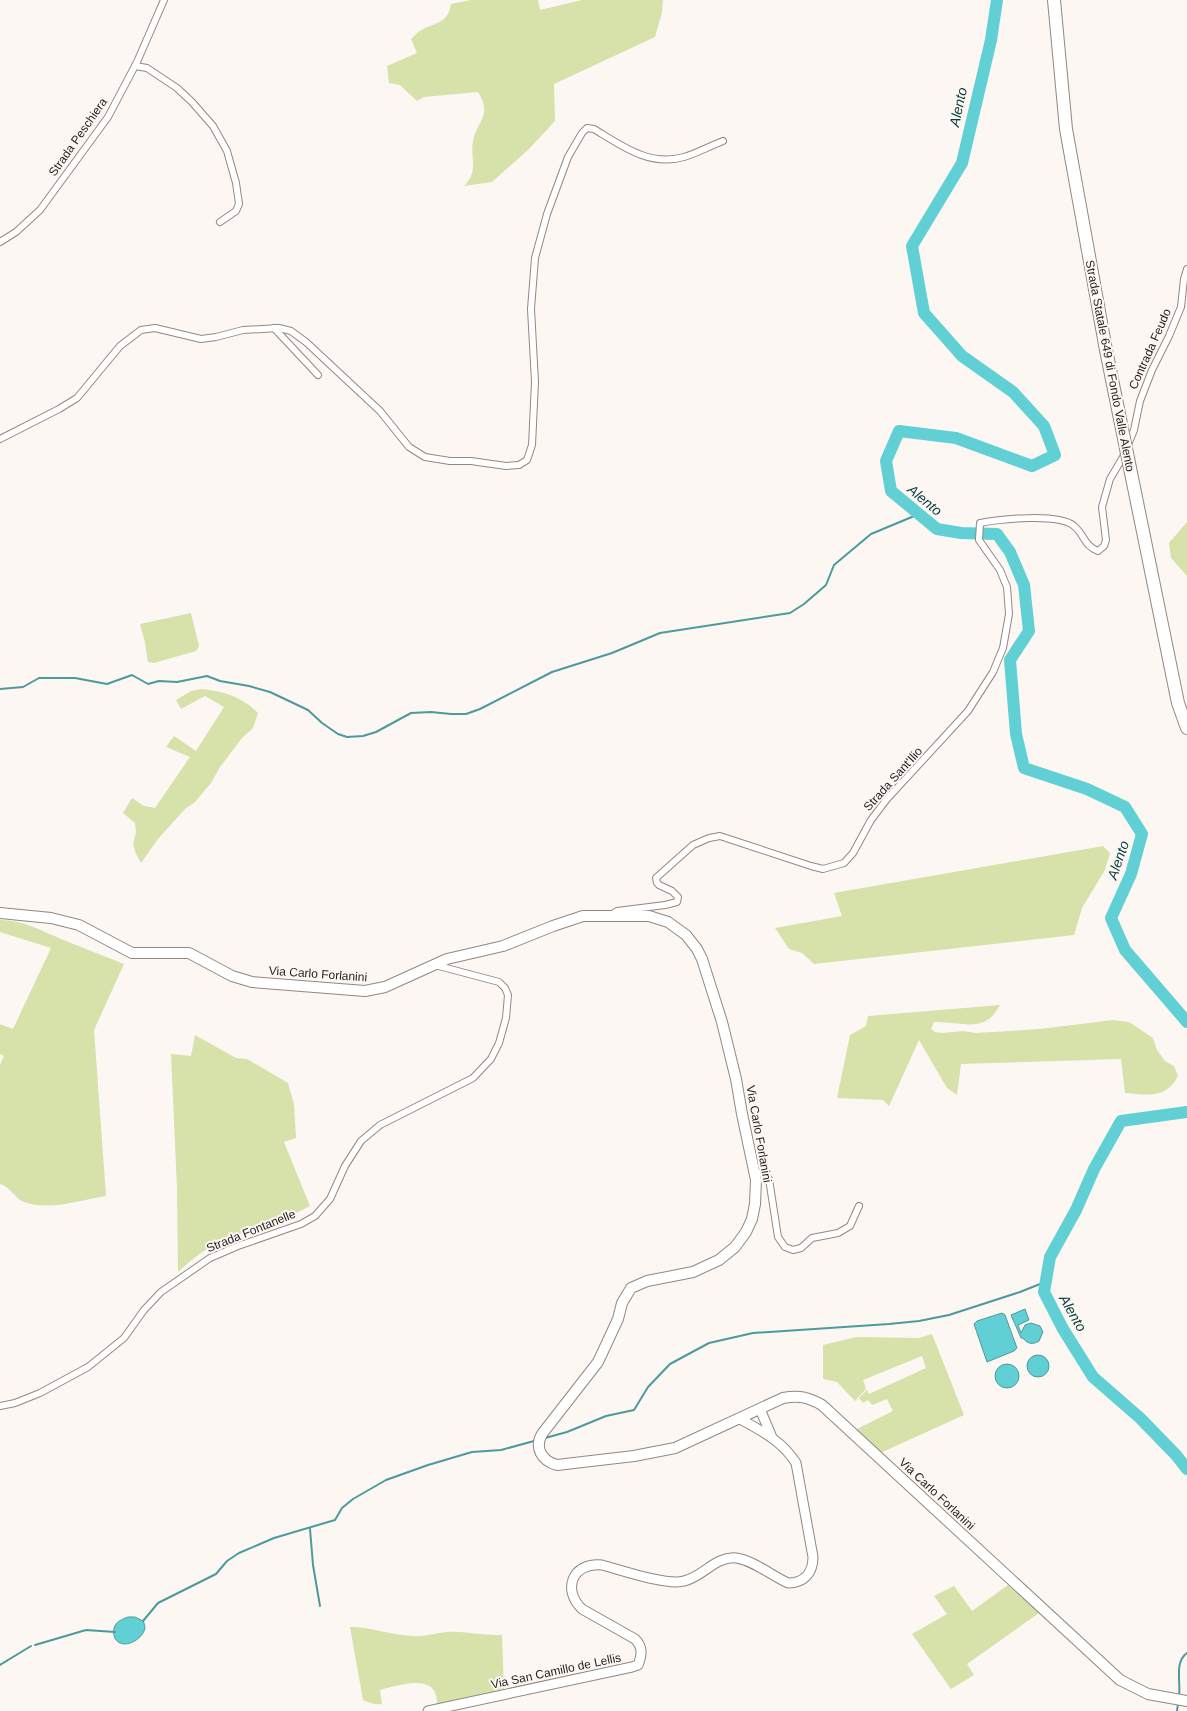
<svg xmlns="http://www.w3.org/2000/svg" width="1187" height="1711" font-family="Helvetica,sans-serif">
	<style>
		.green { fill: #d7e1aa }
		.water { fill: #60d0d4; stroke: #4d9a9c }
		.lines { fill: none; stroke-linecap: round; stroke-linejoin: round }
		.stream { stroke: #4d9a9c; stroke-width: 2 }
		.river { stroke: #60d0d4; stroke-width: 12 }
		.street-casing { stroke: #948781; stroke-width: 8 }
		.secondary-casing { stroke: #948781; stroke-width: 11 }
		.primary-casing { stroke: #948781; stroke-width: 12 }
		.highway-casing { stroke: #948781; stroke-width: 14 }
		.street { stroke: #fff; stroke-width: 6 }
		.secondary { stroke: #fff; stroke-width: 9 }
		.primary { stroke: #fff; stroke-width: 10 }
		.highway { stroke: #fff; stroke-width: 12 }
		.highway-bridge-casing { stroke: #948781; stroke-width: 14; stroke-linecap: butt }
		.highway-bridge { stroke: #fff; stroke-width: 12 }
		.labels { text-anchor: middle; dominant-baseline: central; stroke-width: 4; stroke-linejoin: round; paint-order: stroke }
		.street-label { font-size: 12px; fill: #221d1b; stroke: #fdf7f4 }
		.water-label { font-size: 14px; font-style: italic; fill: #053c3e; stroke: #fdf7f4 }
	</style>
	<rect width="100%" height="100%" fill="#fdf7f4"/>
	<!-- green -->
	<g class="green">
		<path d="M471 0H538L540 10 582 0H663L662 12 655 37 554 84 555 121 528 150 492 182 464 186C479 171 470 159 473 141 477 120 493 116 478 92L424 97 417 101 400 85 389 83 387 66 417 53 411 39C414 37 416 33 420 31 434 22 448 25 451 4Z"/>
		<path d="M1187 522V576L1171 558 1169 543Z"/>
		<path d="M191 613 199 646 196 651 154 663 148 662 145 643 140 624Z"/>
		<path d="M202 689C223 691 243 697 258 713L253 728 242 738 220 767 211 783 195 802 185 809 158 839 141 863 136 854 133 844 136 832 135 823 123 813 132 798 144 806 155 808 190 757 166 747 174 736 196 751 224 707 205 696 181 709 176 700 191 691Z"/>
		<path d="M1103 846 1110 853 1105 870 1082 908 1074 935 814 964 802 953 789 949 775 928 842 916 834 893Z"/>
		<path d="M0 920C24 920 44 932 66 941 85 949 105 956 124 964L94 1030 106 1196C81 1200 49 1211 24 1202 14 1198 11 1187 0 1184V1065L4 1056 0 1054V1024L13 1029 51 948 0 932Z"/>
		<path d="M1000 1005C985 1035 961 1021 934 1022L931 1029 935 1032 943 1033 963 1031 976 1033 1040 1029 1113 1020 1129 1022 1153 1038 1157 1050 1165 1061 1174 1066 1178 1076C1166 1099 1148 1095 1125 1093L1121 1059 961 1064 957 1095 947 1088 919 1040 889 1106 883 1100 837 1098 850 1035 866 1026 868 1016Z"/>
		<path d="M195 1035 236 1058 247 1059 288 1083 294 1104 296 1138 284 1142 310 1206C280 1223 246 1228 216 1244 202 1251 190 1261 178 1272L177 1189 171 1054 191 1056Z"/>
		<path d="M932 1334 964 1415 878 1454 853 1431 893 1411 887 1399 872 1405 868 1400 863 1403 859 1398 867 1390 869 1394 926 1368 922 1356 863 1380 866 1389 855 1401 837 1382 823 1379V1345L856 1337 919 1338Z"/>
		<path d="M1008 1585 1039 1613 967 1664 974 1675 951 1689 912 1634 947 1614 934 1596 954 1586 972 1611Z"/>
		<path d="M350 1627C371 1627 391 1635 412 1636 424 1637 435 1633 447 1632 465 1631 484 1636 502 1635L504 1690 436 1707C438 1702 437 1700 436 1695 430 1674 395 1686 380 1690L382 1704C375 1705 370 1703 363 1700Z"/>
	</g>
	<!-- water -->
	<g class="water">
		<path d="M1025 1309 1029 1320 1018 1325 1021 1333 1025 1325 1031 1323 1040 1326 1043 1332 1039 1341C1033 1345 1027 1344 1023 1338H1021L1011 1315Z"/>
		<path d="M1002 1313 1005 1315 1017 1348 1014 1351 987 1362 974 1324 977 1321Z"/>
		<circle cx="1038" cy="1366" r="11"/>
		<circle cx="1007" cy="1376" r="12"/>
		<path d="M128 1617H135L143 1621C144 1622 145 1627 145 1628 143 1638 129 1647 120 1643 114 1641 112 1631 115 1626 117 1621 123 1619 128 1617Z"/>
	</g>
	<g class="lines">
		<!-- stream -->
		<g class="stream">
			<path d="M0 689 23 687 39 678H75L107 684 132 675 148 684 159 681 177 682 207 676 220 681 249 686 270 692 308 710 322 723 338 734 347 737 363 736 376 732 411 713 431 712 451 714H466L480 709 552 672 612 653 660 633 790 613 804 604 826 585 834 565 871 534 919 514"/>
			<path d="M545 1438 567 1432 606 1416 634 1410 648 1387 670 1364 709 1343 753 1333 889 1324 919 1321 949 1315 1020 1292 1045 1282"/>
			<path d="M310 1529 313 1565 320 1606"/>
			<path d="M143 1621 158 1603 216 1574 227 1561 239 1553 274 1538 335 1520 342 1508 353 1499 386 1480 428 1465 472 1452 501 1450 534 1441"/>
			<path d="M35 1645 86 1630 115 1632"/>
			<path d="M0 1665 31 1646"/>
			<path d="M1179 1696C1181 1682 1174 1662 1187 1653"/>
			<path d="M1177 1711 1178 1703"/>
		</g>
		<!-- river -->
		<g class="river">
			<path d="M997 0 991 40 962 163 912 246 924 313 962 356 1013 392 1044 426 1055 455 1032 466 956 438 899 431 886 461 891 491 937 529 961 533 997 534 1010 552 1024 585 1029 631 1010 660 1016 734 1024 768 1087 789 1125 807 1142 834 1131 874 1111 918 1125 950 1187 1022"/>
			<path d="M1187 1112 1121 1121 1094 1169 1076 1210 1050 1257 1044 1292 1063 1329 1093 1377 1140 1418 1176 1455 1187 1469"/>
		</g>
		<!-- street casing -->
		<g class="street-casing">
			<g id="street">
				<path d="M135 66 147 68 177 88 192 102 213 126 227 151 236 183 239 204 236 211 220 222"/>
				<path d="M0 242 16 232 40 210 108 117 137 62 164 0"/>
				<path d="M274 328 318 375"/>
				<path d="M0 439 59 409 77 398 120 346 141 330 155 328 201 339 216 337 243 330 279 328 291 331 306 342 380 411 409 447 425 457 450 461H471L506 466 519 465 527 460 532 445 535 382 531 309 535 258 547 214 568 157 582 133 587 128 594 129C622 146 650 167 684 157 697 153 710 146 723 141"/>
				<path d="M611 915 617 911 665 905 677 902 678 897 672 891 659 885 657 883 656 878 693 845 709 838 720 836 811 866 823 869 844 863 853 853 871 820 887 799 968 711 993 672 1003 648 1009 614 1007 587 1000 570 979 540 980 523C1000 519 1059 513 1074 526 1085 535 1083 545 1098 551L1104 546 1106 540 1102 507 1110 479 1123 457 1134 430 1140 401 1152 370 1169 336 1181 307 1184 279 1187 269"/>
				<path d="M754 1172 763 1174 769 1179 778 1237 785 1247 793 1250 801 1248 812 1238 838 1233 850 1226 859 1206"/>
				<path d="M0 1406 15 1403 40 1393 88 1367 124 1338 144 1310 161 1292 210 1258 238 1246 301 1224 315 1216 330 1199 345 1166 361 1141 380 1125 473 1078 491 1059 499 1043 506 1018 508 995 505 988 499 982 435 965"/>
			</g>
		</g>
		<!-- secondary casing -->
		<g class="secondary-casing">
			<g id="secondary">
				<path d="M760 1409 771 1435"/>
				<path d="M428 1711 632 1667 638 1665C642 1655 643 1647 635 1639L582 1609C562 1590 572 1562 602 1565 621 1570 667 1586 684 1581 703 1577 715 1556 736 1558 753 1560 772 1576 788 1583 804 1583 813 1573 813 1557L796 1463C782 1441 762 1431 740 1419"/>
			</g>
		</g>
		<!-- primary casing -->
		<g class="primary-casing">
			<path id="primary" d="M0 913 51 918 79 925 132 953H189L232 976 252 982 365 991 385 987 447 959 503 946 553 926 583 916H649L668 922 686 935 697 949 702 959 722 1022 736 1079 742 1114 756 1180 755 1204 752 1219 746 1232 735 1247 719 1260 693 1272 647 1281 631 1288 622 1303 618 1319 598 1362 542 1434C534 1448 542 1461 557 1465L634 1456 675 1448 783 1398C799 1395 808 1397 822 1405L1120 1680 1148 1694 1187 1701"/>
		</g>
		<!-- highway casing -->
		<g class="highway-casing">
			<g id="highway">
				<path d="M1054 0 1066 129 1106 350"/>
				<path d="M1130 468 1178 703 1187 728"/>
			</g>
		</g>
		<!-- street -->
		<use href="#street" class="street"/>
		<!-- secondary -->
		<use href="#secondary" class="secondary"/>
		<!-- primary -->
		<use href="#primary" class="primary"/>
		<!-- highway -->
		<use href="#highway" class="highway"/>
		<!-- highway-bridge casing -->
		<g class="highway-bridge-casing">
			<path id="highway-bridge" d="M1106 350 1130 468"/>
		</g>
		<!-- highway-bridge -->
		<use href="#highway-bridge" class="highway-bridge"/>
	</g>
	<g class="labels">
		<!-- street labels -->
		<g class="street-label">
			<text transform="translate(78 137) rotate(-55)">Strada Peschiera</text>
			<text transform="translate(1150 349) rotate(-66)">Contrada Feudo</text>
			<text transform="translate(1110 366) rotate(79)">Strada Statale 649 di Fondo Valle Alento</text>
			<text transform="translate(893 779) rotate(-48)">Strada Sant'Ilio</text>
			<text transform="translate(318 974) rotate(4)">Via Carlo Forlanini</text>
			<text transform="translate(759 1134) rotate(80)">Via Carlo Forlanini</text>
			<text transform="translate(251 1231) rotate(-22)">Strada Fontanelle</text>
			<text transform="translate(937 1494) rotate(43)">Via Carlo Forlanini</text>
			<text transform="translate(556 1671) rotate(-12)">Via San Camillo de Lellis</text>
		</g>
		<!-- water labels -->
		<g class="water-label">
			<text transform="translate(958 107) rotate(-78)">Alento</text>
			<text transform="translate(925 500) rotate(40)">Alento</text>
			<text transform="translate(1118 860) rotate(-71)">Alento</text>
			<text transform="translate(1073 1313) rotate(60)">Alento</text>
		</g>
	</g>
</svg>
